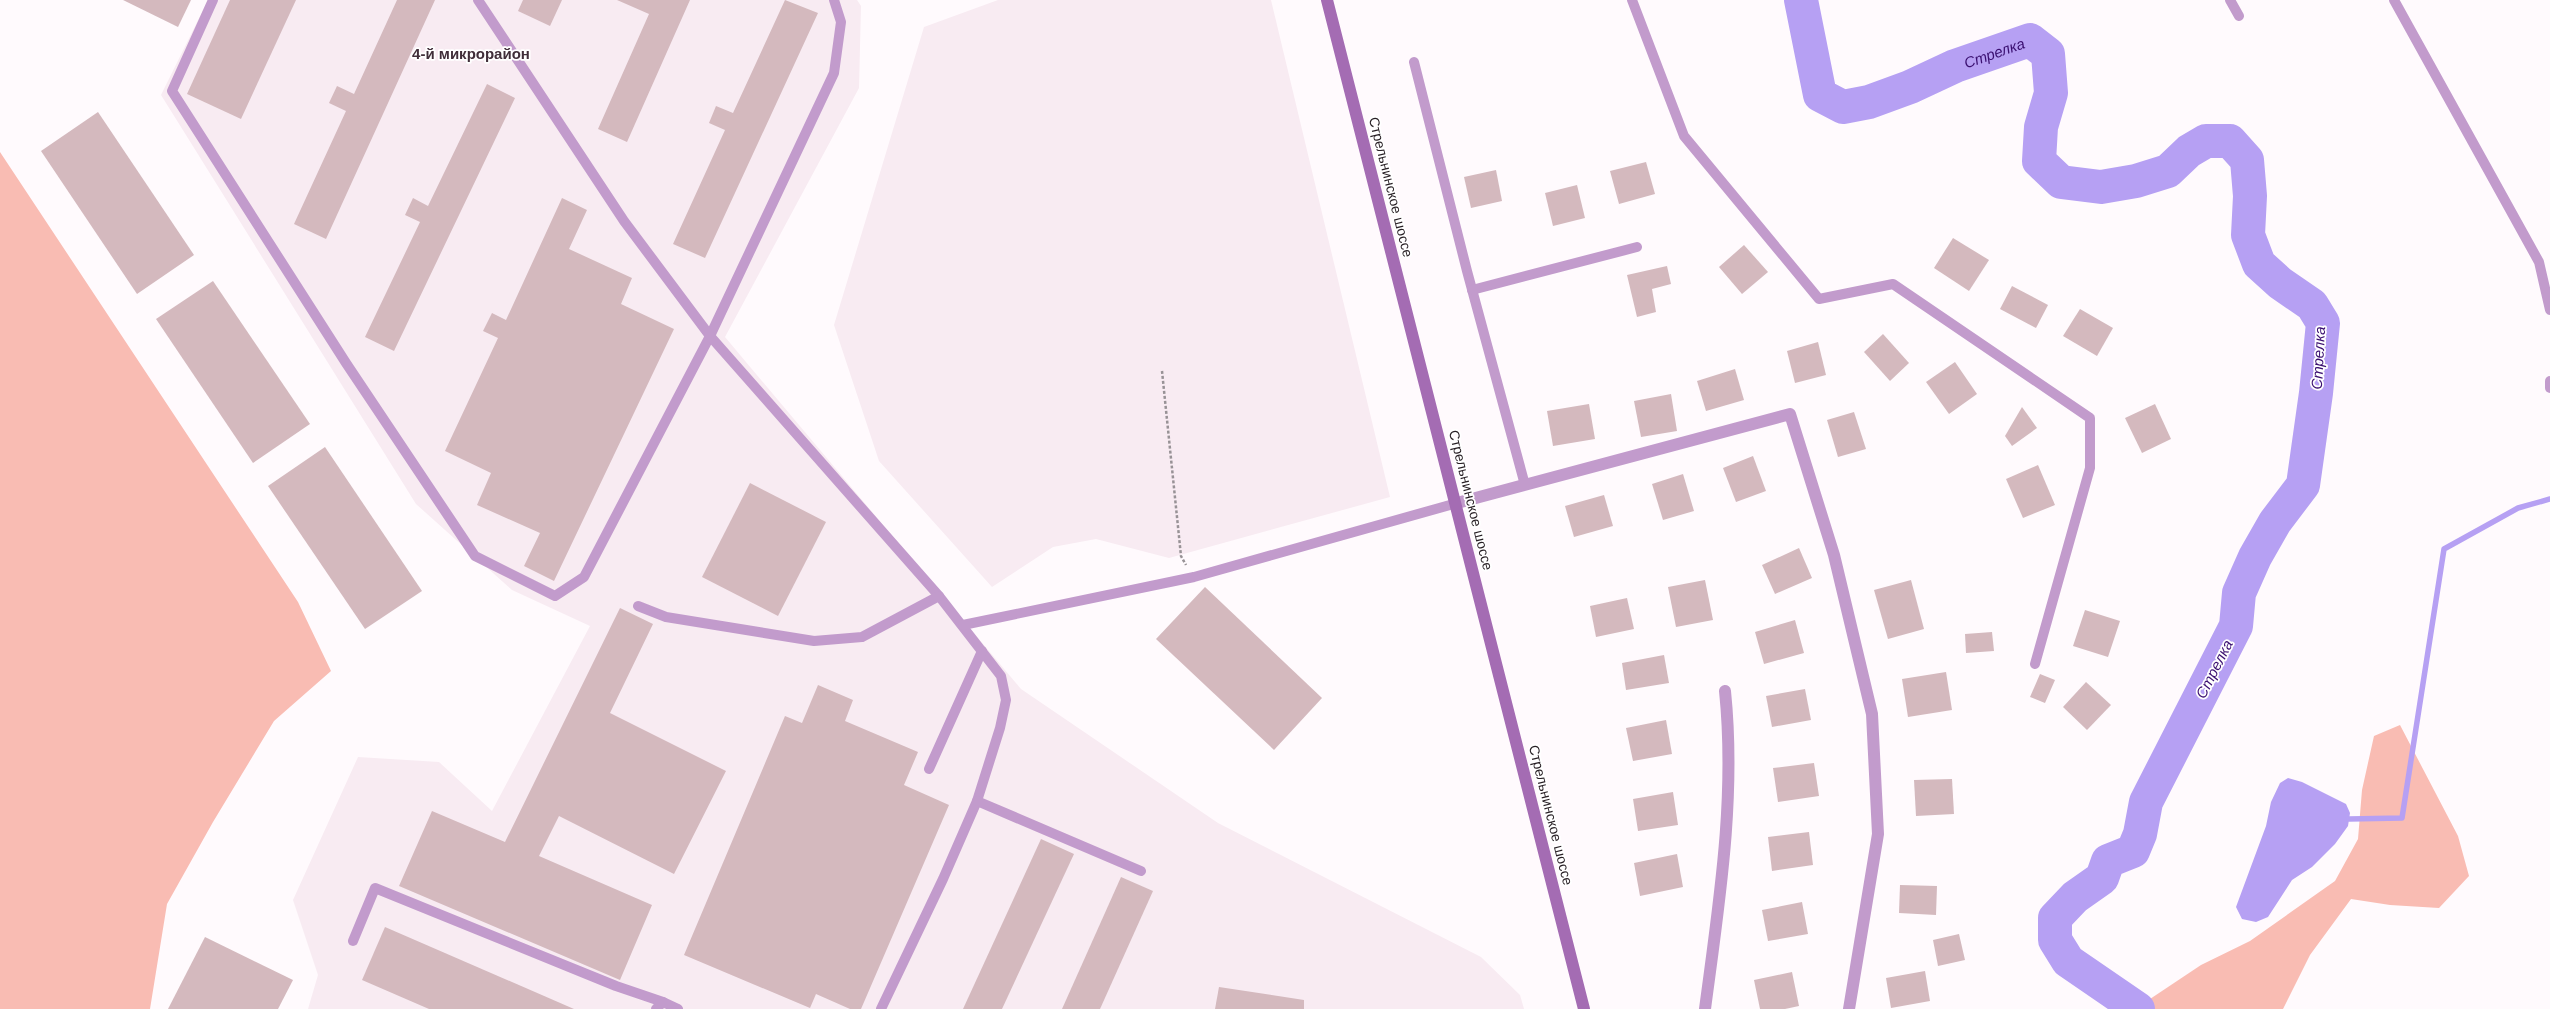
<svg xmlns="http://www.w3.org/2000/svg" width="2550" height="1009" font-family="Helvetica,sans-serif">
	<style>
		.built { fill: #f8ebf2 }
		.forest { fill: #f9bcb3 }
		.water { fill: #b6a0f3 }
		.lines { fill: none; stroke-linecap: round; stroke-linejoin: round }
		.stream { stroke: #b6a0f3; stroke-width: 5.5 }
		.river { stroke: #b6a0f3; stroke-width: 34 }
		.building { fill: #d4b9be }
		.path { stroke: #989296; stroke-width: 2.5; stroke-dasharray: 3 2; stroke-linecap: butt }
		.lane { stroke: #c29bcc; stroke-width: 10 }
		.street { stroke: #c29bcc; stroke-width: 12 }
		.secondary { stroke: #a46cb3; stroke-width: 12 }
		.labels { text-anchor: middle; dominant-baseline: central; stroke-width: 3.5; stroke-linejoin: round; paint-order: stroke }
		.street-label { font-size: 14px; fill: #261e23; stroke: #fff }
		.neighbourhood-label { font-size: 15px; font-weight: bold; fill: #402e39; stroke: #fff }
		.water-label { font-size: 15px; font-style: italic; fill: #3a0f70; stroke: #fff }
	</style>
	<rect width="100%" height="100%" fill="#fffafd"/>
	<!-- built -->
	<g class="built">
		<path d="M208 0H857L861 6 859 88 725 337 1021 689 1218 823 1481 957 1520 995 1524 1009H308L318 975 293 900 358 757 439 762 492 811 590 626 512 590 416 504 161 95Z"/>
		<path d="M998 0H1271L1390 497 1169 558 1096 539 1053 547 992 587 879 461 834 325 924 27Z"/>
	</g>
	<!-- forest -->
	<g class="forest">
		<path d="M0 152 298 602 331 671 274 721 213 822 167 904 150 1009H0Z"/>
		<path d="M2400 725 2458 836 2469 876 2439 908 2390 905 2351 899 2310 955 2283 1009H2155L2147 1001 2201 965 2250 941 2335 881 2358 839 2362 790 2374 736Z"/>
	</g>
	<!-- water -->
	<path class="water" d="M2288 778 2302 782 2346 804 2350 813 2348 826 2335 844 2312 867 2292 880 2268 917 2256 922 2242 919 2236 907 2266 826 2271 802 2280 783Z"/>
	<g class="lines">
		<!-- stream -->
		<path class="stream" d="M2349 819 2402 818 2444 549 2518 508 2550 499"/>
		<!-- river -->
		<path class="river" id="s1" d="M1801 0 1820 95 1843 107 1869 102 1910 87 1955 66 2030 40 2048 54 2051 93 2041 127 2039 161 2061 182 2101 187 2136 181 2168 171 2189 151 2206 141H2230L2247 160 2250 196 2248 235 2259 264 2280 283 2312 305 2323 323 2316 393 2303 485 2275 522 2255 557 2239 593 2236 626 2146 802 2140 834 2133 851 2108 861 2102 878 2075 897 2055 918V940L2068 961 2138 1009"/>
	</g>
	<!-- building -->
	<g class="building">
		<path d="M123 0H191L178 27Z"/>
		<path d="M230 0H296L241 119 187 94Z"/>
		<path d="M397 0H435L326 239 294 224 346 111 329 103 337 86 354 94Z"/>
		<path d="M523 0H562L550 26 518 11Z"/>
		<path d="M617 0H690L627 142 598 129 649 14Z"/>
		<path d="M785 0 818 13 705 258 673 244 725 130 709 123 716 106 733 113Z"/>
		<path d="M487 84 515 98 394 351 365 337 420 222 405 215 413 198 428 206Z"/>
		<path d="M98 112 194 255 137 294 41 151Z"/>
		<path d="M1646 162 1655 194 1619 204 1610 171Z"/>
		<path d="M1496 170 1502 201 1471 208 1464 177Z"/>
		<path d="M1577 185 1585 218 1553 226 1545 193Z"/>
		<path d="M562 198 587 210 569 249 632 278 621 304 674 329 554 581 524 566 540 533 477 505 491 473 445 451 498 338 483 331 492 313 506 320Z"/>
		<path d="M1953 238 1989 260 1969 291 1934 268Z"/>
		<path d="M1744 245 1768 272 1742 294 1719 267Z"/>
		<path d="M1667 266 1671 284 1652 289 1656 312 1637 317 1627 275Z"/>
		<path d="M213 281 310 424 253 463 156 319Z"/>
		<path d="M2012 286 2048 305 2036 328 2000 309Z"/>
		<path d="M2080 309 2113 328 2097 356 2063 336Z"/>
		<path d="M1883 334 1909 363 1890 381 1864 352Z"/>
		<path d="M1818 342 1826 375 1795 383 1787 351Z"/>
		<path d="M1955 362 1977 394 1949 414 1926 382Z"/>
		<path d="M1735 369 1744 400 1706 411 1697 381Z"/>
		<path d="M1671 394 1677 431 1641 437 1634 401Z"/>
		<path d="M1589 404 1595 439 1553 446 1547 411Z"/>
		<path d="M2155 404 2171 439 2142 453 2125 418Z"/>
		<path d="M2022 407 2037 428 2012 446 2005 436Z"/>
		<path d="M1854 412 1866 449 1838 457 1827 420Z"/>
		<path d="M325 447 422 591 365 629 268 486Z"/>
		<path d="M1753 456 1766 491 1736 502 1723 468Z"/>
		<path d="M2038 465 2055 505 2023 518 2006 479Z"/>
		<path d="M1683 474 1694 511 1663 520 1652 484Z"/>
		<path d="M750 483 826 522 778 616 702 577Z"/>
		<path d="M1604 495 1613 526 1574 537 1565 506Z"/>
		<path d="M1799 548 1812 578 1775 594 1762 565Z"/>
		<path d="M1705 580 1713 620 1676 627 1668 587Z"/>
		<path d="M1911 580 1924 629 1888 639 1874 590Z"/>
		<path d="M1205 587 1322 698 1274 750 1156 639Z"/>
		<path d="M1627 598 1634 629 1596 637 1590 606Z"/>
		<path d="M620 608 653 624 610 713 726 771 674 874 559 816 539 856 652 905 620 980 399 886 432 811 505 842Z"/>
		<path d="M2085 610 2120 621 2108 657 2073 646Z"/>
		<path d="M1795 620 1804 653 1764 664 1755 632Z"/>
		<path d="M1992 632 1994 651 1966 653 1965 634Z"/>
		<path d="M1664 655 1669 683 1626 690 1622 663Z"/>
		<path d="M1946 672 1952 710 1908 717 1902 679Z"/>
		<path d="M2040 674 2055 680 2045 703 2030 697Z"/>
		<path d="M2086 682 2111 705 2087 730 2063 707Z"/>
		<path d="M818 685 853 700 845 721 918 752 904 785 949 805 861 1009H850L816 994 810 1008 684 955 785 716 802 723Z"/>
		<path d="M1805 689 1811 720 1772 727 1766 696Z"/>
		<path d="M1666 720 1672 754 1633 761 1626 728Z"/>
		<path d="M1814 763 1819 796 1778 802 1773 768Z"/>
		<path d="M1952 779 1954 814 1916 816 1914 780Z"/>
		<path d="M1673 792 1678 825 1638 831 1633 799Z"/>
		<path d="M1809 832 1813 865 1772 871 1768 837Z"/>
		<path d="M1041 839 1074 854 1002 1009H963Z"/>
		<path d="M1677 854 1683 887 1640 896 1634 863Z"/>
		<path d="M1121 877 1153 891 1100 1009H1062Z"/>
		<path d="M1900 885 1937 886 1936 915 1899 913Z"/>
		<path d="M1802 902 1808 934 1768 941 1762 910Z"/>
		<path d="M385 927 574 1009H429L362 980Z"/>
		<path d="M1959 934 1965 960 1938 966 1933 940Z"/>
		<path d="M205 937 293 980 278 1009H168Z"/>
		<path d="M1925 971 1930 1001 1891 1008 1886 978Z"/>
		<path d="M1792 972 1799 1006 1785 1009H1760L1754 980Z"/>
		<path d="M1219 987 1304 1000V1009H1215Z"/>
	</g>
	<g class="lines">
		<!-- path -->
		<path class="path" d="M1162 371 1181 556 1186 565"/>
		<!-- lane -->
		<g class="lane">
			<path d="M213 0 172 91 346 363 475 556 555 596 584 577 710 336 834 73 841 22 834 0"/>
			<path d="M478 0 624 221 710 336 939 596 1001 676 1006 700 1000 728 977 801 943 879 881 1009"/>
			<path d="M1632 0 1684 136 1819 299 1893 284 2090 418V468L2035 664"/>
			<path d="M2230 0 2239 16"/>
			<path d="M2394 0 2539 262 2550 310"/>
			<path d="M1414 62 1467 271 1525 485"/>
			<path d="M1472 290 1637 247"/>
			<path d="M2550 388V381"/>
			<path d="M638 606 666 617 814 641 862 637 939 596"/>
			<path d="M963 625 1194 577 1457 503"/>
			<path d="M929 769 982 651"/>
			<path d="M977 801 1141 871"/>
			<path d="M353 941 375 888 616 986 663 1002"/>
			<path d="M656 1009 663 1002 678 1009"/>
		</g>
		<!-- street -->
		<g class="street">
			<path d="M1457 503 1790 414 1834 555 1872 714 1878 834 1849 1009"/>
			<path d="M1705 1009C1719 903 1736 798 1725 691"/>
		</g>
		<!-- secondary -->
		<path class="secondary" d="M1327 0 1584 1009"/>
	</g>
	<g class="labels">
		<!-- street labels -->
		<g class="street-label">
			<text transform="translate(1391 187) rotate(76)">Стрельнинское шоссе</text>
			<text transform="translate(1471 500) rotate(76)">Стрельнинское шоссе</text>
			<text transform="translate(1551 815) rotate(76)">Стрельнинское шоссе</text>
		</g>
		<!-- neighbourhood labels -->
		<g class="neighbourhood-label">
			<text x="471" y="53">4-й микрорайон</text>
		</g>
		<!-- water labels -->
		<g class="water-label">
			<text stroke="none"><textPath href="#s1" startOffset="284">Стрелка</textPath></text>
			<text transform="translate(2318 358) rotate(-87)">Стрелка</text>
			<text transform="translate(2214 669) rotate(-63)">Стрелка</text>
		</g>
	</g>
</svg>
